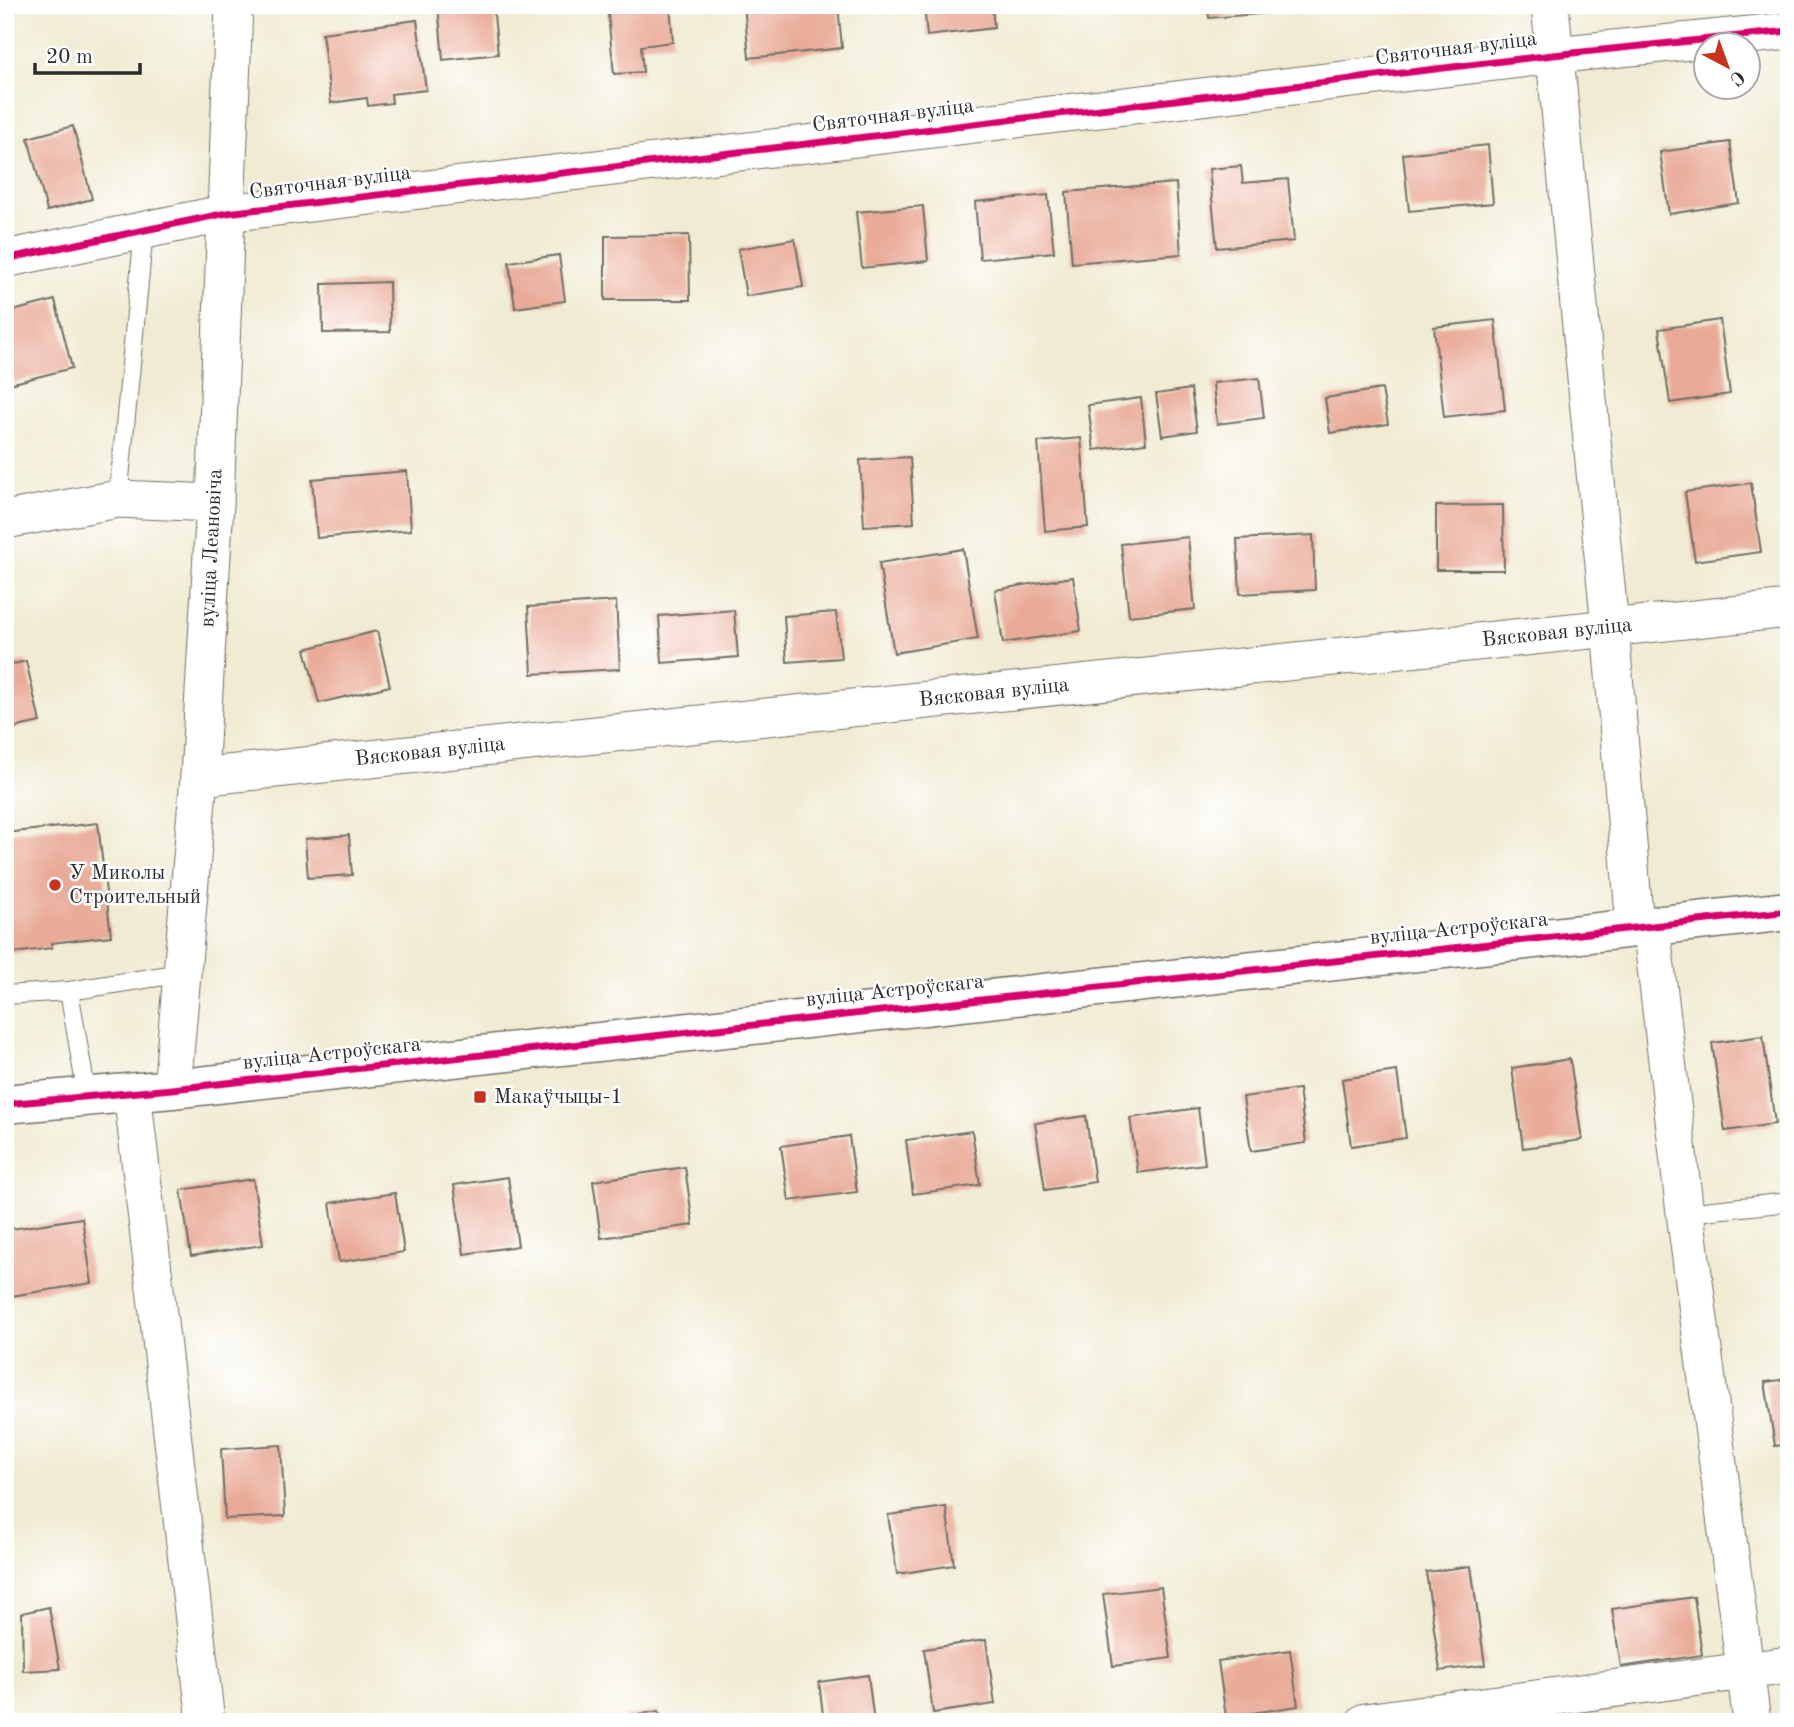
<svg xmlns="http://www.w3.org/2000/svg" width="1794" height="1727" font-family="'Old Standard TT',serif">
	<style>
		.building { fill: #e9aa97 }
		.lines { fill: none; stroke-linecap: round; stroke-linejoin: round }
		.lane-casing { stroke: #706e65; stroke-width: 20 }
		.street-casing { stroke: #706e65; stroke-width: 39 }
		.secondary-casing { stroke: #706e65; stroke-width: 41 }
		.lane { stroke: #fff; stroke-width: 18 }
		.street { stroke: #fff; stroke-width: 37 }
		.secondary { stroke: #fff; stroke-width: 38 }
		.cycleway-casing { stroke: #fff; stroke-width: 11 }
		.cycleway { stroke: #d6006c; stroke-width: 7 }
		.poi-dot { fill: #c8321e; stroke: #fff; stroke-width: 2.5 }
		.labels { text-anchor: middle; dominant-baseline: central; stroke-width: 5; stroke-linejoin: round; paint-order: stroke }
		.street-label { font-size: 21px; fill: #2b2b2b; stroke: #fff }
		.poi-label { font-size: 21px; fill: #2b2b2b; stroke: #fff; text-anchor: start }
	</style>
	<rect width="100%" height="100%" fill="#fff"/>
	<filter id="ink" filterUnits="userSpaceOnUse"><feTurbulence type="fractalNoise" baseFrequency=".0143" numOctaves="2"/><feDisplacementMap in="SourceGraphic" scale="14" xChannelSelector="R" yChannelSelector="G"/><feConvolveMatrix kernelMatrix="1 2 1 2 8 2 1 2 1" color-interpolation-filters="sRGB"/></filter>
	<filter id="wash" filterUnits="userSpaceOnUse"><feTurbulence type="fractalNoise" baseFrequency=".00686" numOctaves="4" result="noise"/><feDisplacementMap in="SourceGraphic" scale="28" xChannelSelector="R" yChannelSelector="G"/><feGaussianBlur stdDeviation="1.57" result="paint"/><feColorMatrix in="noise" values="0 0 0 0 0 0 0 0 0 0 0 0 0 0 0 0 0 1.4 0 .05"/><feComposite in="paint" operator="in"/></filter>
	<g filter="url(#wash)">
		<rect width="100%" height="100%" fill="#f0ebd2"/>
		<g id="blocks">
			<!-- building -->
			<g class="building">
				<path d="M438 5H493L498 54 443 60Z"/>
				<path d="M607 5H670L673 42 641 46 643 72 614 74Z"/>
				<path d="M744 5H838L842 48 749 58Z"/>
				<path d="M924 5H992L994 28 927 36Z"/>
				<path d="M1208 5H1268L1269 13 1209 18Z"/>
				<path d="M417 20 426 90 391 94 392 103 368 106 367 98 331 103 322 33Z"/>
				<path d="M73 126 92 199 47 211 28 138Z"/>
				<path d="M1730 142 1739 203 1669 214 1660 152Z"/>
				<path d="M1488 145 1493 203 1409 211 1403 154Z"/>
				<path d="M1241 166 1243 183 1288 179 1294 241 1217 248 1209 169Z"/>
				<path d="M1176 183 1181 254 1072 263 1066 192Z"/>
				<path d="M1048 195 1054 252 980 259 975 202Z"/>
				<path d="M923 206 928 261 862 268 856 212Z"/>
				<path d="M689 235 690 300H605V236Z"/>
				<path d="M795 239 803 287 746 296 738 249Z"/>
				<path d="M559 255 565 301 515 308 509 262Z"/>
				<path d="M389 282 390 332 323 333 322 284Z"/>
				<path d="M55 300 72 368 10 384 5 364V313Z"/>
				<path d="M1495 320 1505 410 1444 417 1434 327Z"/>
				<path d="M1720 320 1730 394 1670 403 1659 329Z"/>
				<path d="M1259 378 1264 418 1217 424 1213 383Z"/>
				<path d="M1191 389 1197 431 1162 436 1156 394Z"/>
				<path d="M1382 389 1388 424 1330 433 1325 398Z"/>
				<path d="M1141 398 1146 443 1094 450 1088 405Z"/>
				<path d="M1081 438 1088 527 1045 531 1038 442Z"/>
				<path d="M910 457 914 523 864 526 860 460Z"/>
				<path d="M407 471 411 530 317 538 312 479Z"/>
				<path d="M1751 483 1761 552 1695 561 1685 492Z"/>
				<path d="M1503 505 1504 570H1436V506Z"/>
				<path d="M1313 535 1315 590 1240 594 1237 539Z"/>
				<path d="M1188 537 1195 609 1129 616 1121 544Z"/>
				<path d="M963 549 978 639 894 653 879 563Z"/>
				<path d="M1073 577 1081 631 1003 643 995 590Z"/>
				<path d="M616 601 620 669 532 674 528 607Z"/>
				<path d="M734 610 738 657 662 663 659 616Z"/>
				<path d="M836 612 841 658 787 662 784 616Z"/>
				<path d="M377 631 390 686 319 703 305 649Z"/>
				<path d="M26 661 40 722 5 730V666Z"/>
				<path d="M98 823 111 936 51 943 52 948 5 954V833Z"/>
				<path d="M349 835 352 875 308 878 305 839Z"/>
				<path d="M1763 1036 1775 1124 1725 1131 1712 1043Z"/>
				<path d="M1570 1059 1582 1140 1523 1148 1512 1068Z"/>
				<path d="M1397 1071 1406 1138 1351 1146 1342 1079Z"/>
				<path d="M1299 1089 1306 1143 1251 1151 1243 1097Z"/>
				<path d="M1198 1108 1205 1164 1138 1173 1130 1118Z"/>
				<path d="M1086 1116 1095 1182 1045 1190 1035 1123Z"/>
				<path d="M972 1131 980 1185 913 1194 906 1140Z"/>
				<path d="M849 1136 857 1192 789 1201 781 1146Z"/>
				<path d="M685 1167 693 1225 601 1238 593 1181Z"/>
				<path d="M508 1177 518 1246 464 1254 454 1185Z"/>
				<path d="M253 1179 263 1245 191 1256 181 1190Z"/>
				<path d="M395 1193 404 1252 339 1262 330 1203Z"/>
				<path d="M82 1218 92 1283 5 1297V1230Z"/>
				<path d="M1789 1379V1444L1775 1446 1765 1382Z"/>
				<path d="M281 1445 285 1516 225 1519 221 1449Z"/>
				<path d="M946 1507 954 1565 897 1574 888 1515Z"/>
				<path d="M1471 1566 1485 1665 1440 1671 1426 1572Z"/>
				<path d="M1161 1587 1171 1658 1113 1666 1103 1594Z"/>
				<path d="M1694 1597 1702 1655 1621 1667 1612 1609Z"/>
				<path d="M49 1607 60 1669 23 1671 22 1613Z"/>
				<path d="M986 1640 995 1704 933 1713 924 1649Z"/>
				<path d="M1290 1650 1298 1706 1226 1717 1218 1661Z"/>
				<path d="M868 1675 874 1722H824L819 1682Z"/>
				<path d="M659 1711 661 1722H623V1716Z"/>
			</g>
		</g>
	</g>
	<g filter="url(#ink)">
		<use href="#blocks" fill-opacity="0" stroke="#706e65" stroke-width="2"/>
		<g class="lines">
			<!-- lane casing -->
			<g class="lane-casing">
				<g id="lane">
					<path d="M118 499 144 230"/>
					<path d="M69 991 182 973"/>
					<path d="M5 995 69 991 87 1096"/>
					<path d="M1685 1213 1789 1202"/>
				</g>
			</g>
			<!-- street casing -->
			<g class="street-casing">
				<g id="street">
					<path d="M1550 5 1610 627 1635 927"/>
					<path d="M5 259 227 213 1553 55 1789 31"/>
					<path d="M5 520 118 499 215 503"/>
					<path d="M199 777 1789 609"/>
					<path d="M1651 925 1685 1213 1752 1722"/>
					<path d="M172 1089 199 777 215 503 234 5"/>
					<path d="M132 1092 206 1722"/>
					<path d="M1365 1722 1789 1665"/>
				</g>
			</g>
			<!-- secondary casing -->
			<g class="secondary-casing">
				<path id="secondary" d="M5 1104 172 1089 1789 911"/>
			</g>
			<!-- lane -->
			<use href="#lane" class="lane"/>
			<!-- street -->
			<use href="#street" class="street"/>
			<!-- secondary -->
			<use href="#secondary" class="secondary"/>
			<!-- cycleway casing -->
			<g class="cycleway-casing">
				<g id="cycleway">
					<path d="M5 259 227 213 1553 55 1789 31"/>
					<path d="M5 1104 172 1089 1789 911"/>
				</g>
			</g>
			<!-- cycleway -->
			<use href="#cycleway" class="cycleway"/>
		</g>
	</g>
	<!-- markers -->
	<g class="poi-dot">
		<circle cx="55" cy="885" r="7"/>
		<rect x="473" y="1090" width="14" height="14" rx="3.5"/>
	</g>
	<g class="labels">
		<!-- street labels -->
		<g class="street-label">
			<text transform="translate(1456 49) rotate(-7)">Святочная вуліца</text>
			<text transform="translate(893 116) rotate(-7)">Святочная вуліца</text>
			<text transform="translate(330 183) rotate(-7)">Святочная вуліца</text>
			<text transform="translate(212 548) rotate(-87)">вуліца Леановіча</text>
			<text transform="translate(1557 633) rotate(-6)">Вясковая вуліца</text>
			<text transform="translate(994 693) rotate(-6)">Вясковая вуліца</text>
			<text transform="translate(430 752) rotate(-6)">Вясковая вуліца</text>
			<text transform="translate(1459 929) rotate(-6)">вуліца Астроўскага</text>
			<text transform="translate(895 991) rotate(-6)">вуліца Астроўскага</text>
			<text transform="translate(332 1054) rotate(-6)">вуліца Астроўскага</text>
		</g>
		<!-- poi labels -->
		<g class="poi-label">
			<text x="69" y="873">У Миколы<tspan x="69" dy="24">Строительный</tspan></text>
			<text x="494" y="1097">Макаўчыцы-1</text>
		</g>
	</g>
	<!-- margin -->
	<rect width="1794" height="1727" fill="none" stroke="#fff" stroke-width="28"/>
	<!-- north arrow -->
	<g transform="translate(1727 66) rotate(139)"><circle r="33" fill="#ffffff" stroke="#aaaaaa" stroke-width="2"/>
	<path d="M0-5L12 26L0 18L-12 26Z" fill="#c8321e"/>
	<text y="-10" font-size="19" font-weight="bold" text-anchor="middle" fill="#2b2b2b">С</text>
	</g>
	<!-- scale -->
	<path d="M35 63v10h105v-10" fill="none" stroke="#2b2b2b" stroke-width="3.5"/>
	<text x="46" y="63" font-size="21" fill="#2b2b2b" stroke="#ffffff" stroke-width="5" paint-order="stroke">20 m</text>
</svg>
